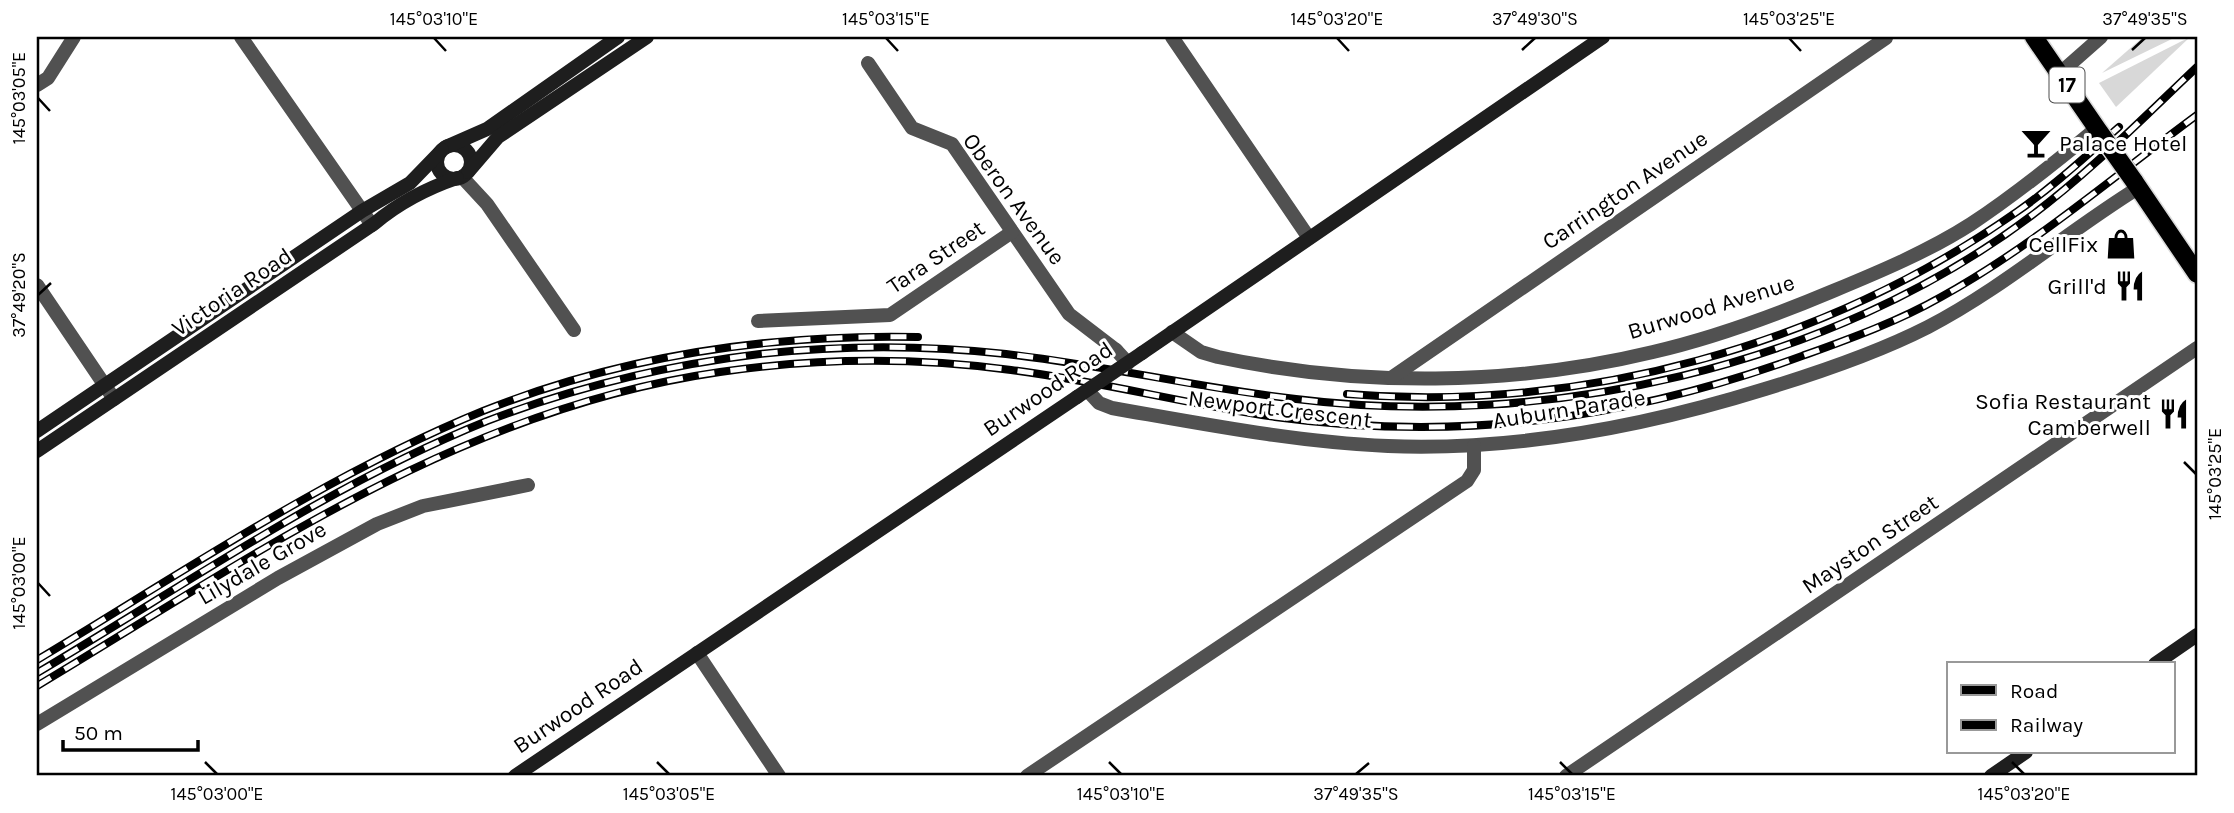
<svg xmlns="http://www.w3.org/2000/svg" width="2234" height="813" font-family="Karla,sans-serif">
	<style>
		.green { fill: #d8d8d8 }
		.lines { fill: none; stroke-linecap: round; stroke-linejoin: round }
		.primary-casing { stroke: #dbdbdb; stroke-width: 21 }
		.street { stroke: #515151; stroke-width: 14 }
		.secondary { stroke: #1e1e1e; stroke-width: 14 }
		.primary { stroke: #000; stroke-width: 18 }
		.tram { stroke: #000; stroke-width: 2 }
		.rail-casing { stroke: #000; stroke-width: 8 }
		.rail { stroke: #fff; stroke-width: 5; stroke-dasharray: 16; stroke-linecap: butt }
		.primary-bridge-casing { stroke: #dbdbdb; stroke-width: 21; stroke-linecap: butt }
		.street-bridge { stroke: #515151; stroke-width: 14 }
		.secondary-bridge { stroke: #1e1e1e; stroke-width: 14 }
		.primary-bridge { stroke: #000; stroke-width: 18 }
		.ticks { fill: none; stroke: #000; stroke-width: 2.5 }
		.labels { text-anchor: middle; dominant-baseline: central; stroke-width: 6; stroke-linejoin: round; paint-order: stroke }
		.shield { fill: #fff; stroke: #4c4c4c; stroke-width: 2 }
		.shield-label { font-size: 21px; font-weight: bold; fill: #000 }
		.poi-label { font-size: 23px; fill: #000; stroke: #fff; text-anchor: end }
		.street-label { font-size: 23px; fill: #000; stroke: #fff }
		.neatline { fill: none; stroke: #000; stroke-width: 2.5 }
		.ticks-label { font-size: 18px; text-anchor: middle; fill: #000 }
	</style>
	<rect width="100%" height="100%" fill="#fff"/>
	<!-- green -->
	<g class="green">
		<path d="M2143 37H2176L2102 73Z"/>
		<path d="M2189 38 2116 107 2099 83 2182 41Z"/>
	</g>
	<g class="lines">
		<!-- primary casing -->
		<g class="primary-casing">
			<g id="primary">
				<path d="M2034 37 2100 133"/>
				<path d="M2134 181 2197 274"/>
			</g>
		</g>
		<!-- street -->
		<g class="street">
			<path d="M241 37 372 225"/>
			<path d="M1172 37 1309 238"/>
			<path d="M868 63 912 128 952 144 1069 314 1116 350"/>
			<path d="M2059 74 2101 37"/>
			<path d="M37 85 48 78 74 37"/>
			<path d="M462 177 487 204 574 330"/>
			<path d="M37 285 114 399"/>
			<path d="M758 321 890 315 1012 232"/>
			<path d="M1172 332 1201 352 1218 357C1359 387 1512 386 1653 352 1714 338 1776 315 1833 291 1879 272 1929 251 1971 224 2015 195 2056 162 2097 128"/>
			<path d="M1391 378 1886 38"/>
			<path d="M1087 390 1099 403 1112 408C1204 424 1295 442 1388 446 1517 451 1643 427 1765 389 1821 372 1877 353 1928 327 2003 288 2067 232 2138 188"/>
			<path d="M697 653 779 776"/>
			<path d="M37 724 278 578 377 524 423 506 528 485"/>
			<path d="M1027 776 1467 481 1474 470V446"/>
			<path d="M1566 776 2197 348"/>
		</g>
		<!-- secondary -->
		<g class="secondary">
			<circle cx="454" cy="162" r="17"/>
			<path d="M446 147 487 129 618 37"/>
			<path d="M468 172 498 137 647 37"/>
			<path d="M1142 353 1603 37"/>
			<path d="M37 431 362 211 410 183 442 150"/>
			<path d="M37 451 375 223C400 202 425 189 457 178"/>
			<path d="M2155 664 2197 635"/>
			<path d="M515 776 1077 397"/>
			<path d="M1991 776 2026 752"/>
		</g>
		<!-- primary -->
		<use href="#primary" class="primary"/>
		<!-- tram -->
		<path class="tram" d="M2028 37 2197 283"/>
		<!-- rail casing -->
		<g class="rail-casing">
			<g id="rail">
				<path d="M1347 394C1581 413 1826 346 2018 211 2054 186 2086 156 2119 127"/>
				<path d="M37 660C182 573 326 475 483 411 621 356 770 334 918 337"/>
				<path d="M37 673C184 586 328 485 487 421 575 387 667 365 760 354 842 345 925 345 1006 354 1104 365 1199 388 1296 399 1544 430 1829 368 2031 216 2091 171 2143 118 2197 67"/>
				<path d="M37 686C255 555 461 409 720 372 816 358 914 357 1011 370 1099 381 1186 404 1275 417 1459 442 1627 420 1802 356 1849 339 1897 322 1941 297 2032 247 2114 176 2197 115"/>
			</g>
		</g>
		<!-- rail -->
		<use href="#rail" class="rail"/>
		<!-- primary-bridge casing -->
		<g class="primary-bridge-casing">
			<path id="primary-bridge" d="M2100 133 2134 181"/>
		</g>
		<!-- street-bridge -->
		<path class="street-bridge" d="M1116 350 1128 363"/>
		<!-- secondary-bridge -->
		<path class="secondary-bridge" d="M1077 397 1142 353"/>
		<!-- primary-bridge -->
		<use href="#primary-bridge" class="primary-bridge"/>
	</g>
	<!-- ticks -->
	<path class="ticks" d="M434 38 446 51M886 38 898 51M1337 38 1349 51M1789 38 1801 51M1522 50 1535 38M2132 50 2145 38M38 98 50 111M38 295 51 283M2184 462 2196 474M38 583 50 596M205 762 217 774M657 762 669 774M1109 762 1121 774M1560 762 1572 774M2012 762 2024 774M1356 774 1369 763"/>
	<!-- icons -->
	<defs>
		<g id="bar-bare" transform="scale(2.415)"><path d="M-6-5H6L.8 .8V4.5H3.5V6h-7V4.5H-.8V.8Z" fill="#000" stroke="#fff" stroke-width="2.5" paint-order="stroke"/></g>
		<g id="shop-bare" transform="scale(2.415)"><path d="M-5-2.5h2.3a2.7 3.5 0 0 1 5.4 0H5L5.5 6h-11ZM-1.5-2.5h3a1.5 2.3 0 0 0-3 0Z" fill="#000" stroke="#fff" stroke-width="2.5" paint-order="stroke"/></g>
		<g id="restaurant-bare" transform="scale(2.415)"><path d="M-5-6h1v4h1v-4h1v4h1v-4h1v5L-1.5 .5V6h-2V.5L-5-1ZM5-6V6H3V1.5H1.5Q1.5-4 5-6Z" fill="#000" stroke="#fff" stroke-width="2.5" paint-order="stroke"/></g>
	</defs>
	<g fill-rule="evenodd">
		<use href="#bar-bare" x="2036" y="143"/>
		<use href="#shop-bare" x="2121" y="244"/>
		<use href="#restaurant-bare" x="2130" y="286"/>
		<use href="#restaurant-bare" x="2174" y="414"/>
	</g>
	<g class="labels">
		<!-- shield labels -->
		<rect class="shield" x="2049.5" y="67.5" width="35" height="35" rx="5"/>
		<g class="shield-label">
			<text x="2067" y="85">17</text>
		</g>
		<!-- poi labels -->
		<g class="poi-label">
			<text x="2059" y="143" text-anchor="start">Palace Hotel</text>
			<text x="2098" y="244">CellFix</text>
			<text x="2107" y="286">Grill'd</text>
			<text x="2151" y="401">Sofia Restaurant<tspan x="2151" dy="26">Camberwell</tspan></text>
		</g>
		<!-- street labels -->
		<g class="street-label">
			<text transform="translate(1625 190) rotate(-34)">Carrington Avenue</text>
			<text transform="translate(1014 199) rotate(54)">Oberon Avenue</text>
			<text transform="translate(936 257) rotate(-34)">Tara Street</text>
			<text transform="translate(232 292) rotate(-34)">Victoria Road</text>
			<text transform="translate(1711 307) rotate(-17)">Burwood Avenue</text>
			<text transform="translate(1048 389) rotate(-34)">Burwood Road</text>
			<text transform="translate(1280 409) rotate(7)">Newport Crescent</text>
			<text transform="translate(1569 409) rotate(-9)">Auburn Parade</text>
			<text transform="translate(1870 544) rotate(-34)">Mayston Street</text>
			<text transform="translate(262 563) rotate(-30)">Lilydale Grove</text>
			<text transform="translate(578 706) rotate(-34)">Burwood Road</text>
		</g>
	</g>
	<!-- border -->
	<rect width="2234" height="813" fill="none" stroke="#ffffff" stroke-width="77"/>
	<!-- legend -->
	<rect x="1947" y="662" width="228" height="91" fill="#ffffff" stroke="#999999" stroke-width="2"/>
	<rect x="1961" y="685" width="35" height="10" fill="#000000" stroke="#999999" stroke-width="2"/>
	<text x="2010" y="698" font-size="21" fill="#000000">Road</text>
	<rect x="1961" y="720" width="35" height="10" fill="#000000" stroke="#999999" stroke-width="2"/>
	<text x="2010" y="732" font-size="21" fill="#000000">Railway</text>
	<!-- scale -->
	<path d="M63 740v10h135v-10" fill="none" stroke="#000000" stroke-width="3.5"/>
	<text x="74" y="740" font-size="21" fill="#000000" stroke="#ffffff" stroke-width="5" paint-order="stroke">50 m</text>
	<rect x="38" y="38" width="2158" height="736" class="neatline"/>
	<g class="ticks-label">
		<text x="434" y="25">145°03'10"E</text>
		<text x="886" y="25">145°03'15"E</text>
		<text x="1337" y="25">145°03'20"E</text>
		<text x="1535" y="25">37°49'30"S</text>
		<text x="1789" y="25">145°03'25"E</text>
		<text x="2145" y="25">37°49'35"S</text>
		<text transform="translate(19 98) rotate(-90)" y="6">145°03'05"E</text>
		<text transform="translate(19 295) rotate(-90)" y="6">37°49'20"S</text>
		<text transform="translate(2215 474) rotate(-90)" y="6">145°03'25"E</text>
		<text transform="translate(19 583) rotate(-90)" y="6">145°03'00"E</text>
		<text x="217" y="800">145°03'00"E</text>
		<text x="669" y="800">145°03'05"E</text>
		<text x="1121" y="800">145°03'10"E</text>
		<text x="1356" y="800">37°49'35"S</text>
		<text x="1572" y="800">145°03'15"E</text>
		<text x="2024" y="800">145°03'20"E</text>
	</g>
</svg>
